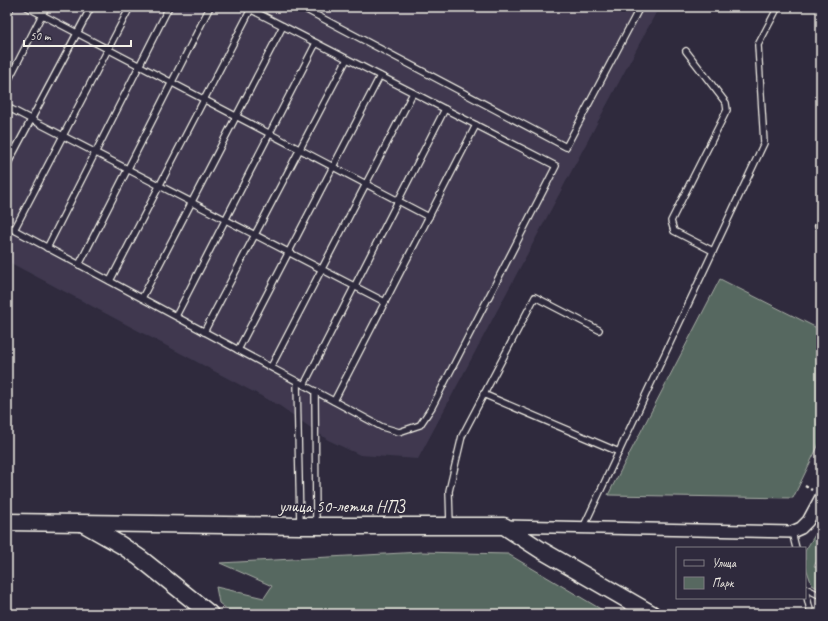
<svg xmlns="http://www.w3.org/2000/svg" width="828" height="621" font-family="Caveat,sans-serif">
	<style>
		.built { fill: #3f394f }
		.green { fill: #576860; stroke: #a6aca4 }
		.lines { fill: none; stroke-linecap: round; stroke-linejoin: round }
		.lane-casing { stroke: #f4f1e8; stroke-width: 8 }
		.street-casing { stroke: #f4f1e8; stroke-width: 14 }
		.secondary-casing { stroke: #f4f1e8; stroke-width: 19 }
		.path { stroke: #f4f1e8; stroke-width: 2.5; stroke-dasharray: 3 3; stroke-linecap: butt }
		.lane { stroke: #2f2a3d; stroke-width: 5.5 }
		.street { stroke: #2f2a3d; stroke-width: 11 }
		.secondary { stroke: #2f2a3d; stroke-width: 16 }
		.labels { text-anchor: middle; dominant-baseline: central; stroke-width: 3; stroke-linejoin: round; paint-order: stroke }
		.street-label { font-size: 17px; fill: #f4f1e8; stroke: #2f2a3d }
	</style>
	<rect width="100%" height="100%" fill="#2f2a3d"/>
	<filter id="ink" filterUnits="userSpaceOnUse"><feTurbulence type="fractalNoise" baseFrequency=".025" numOctaves="2"/><feDisplacementMap in="SourceGraphic" scale="8" xChannelSelector="R" yChannelSelector="G"/><feConvolveMatrix kernelMatrix="1 2 1 2 8 2 1 2 1" color-interpolation-filters="sRGB"/></filter>
	<g filter="url(#ink)">
		<!-- built -->
		<path class="built" d="M7 7H659L418 459 360 455 328 440 280 406 7 261Z"/>
		<!-- green -->
		<g class="green">
			<path d="M720 279 821 330V440L793 498 608 495Z"/>
			<path d="M821 525V554L814 566 821 570V590L812 585 805 565V551Z"/>
			<path d="M421 552 508 554 609 614H233L219 603 216 587 264 598 272 586 220 563Z"/>
		</g>
		<g class="lines">
			<!-- lane casing -->
			<g class="lane-casing">
				<g id="lane">
					<path d="M27 7 429 217"/>
					<path d="M301 7 566 147 640 7"/>
					<path d="M7 14 11 7"/>
					<path d="M686 51 726 103 727 110 671 221 674 231 713 251"/>
					<path d="M7 83 46 7"/>
					<path d="M7 107 385 302"/>
					<path d="M7 165 91 7"/>
					<path d="M7 226 382 427 399 432 420 425 432 407 556 166 246 7"/>
					<path d="M818 226 821 228"/>
					<path d="M14 230 130 7"/>
					<path d="M47 248 169 7"/>
					<path d="M79 265 210 7"/>
					<path d="M110 281 251 9"/>
					<path d="M142 298 283 26"/>
					<path d="M176 316 316 43"/>
					<path d="M204 332 347 59"/>
					<path d="M238 350 380 76"/>
					<path d="M271 367 413 93"/>
					<path d="M297 382 300 525"/>
					<path d="M304 385 445 109"/>
					<path d="M315 391 316 525"/>
					<path d="M483 394 619 452"/>
					<path d="M334 401 476 125"/>
					<path d="M450 525 449 491 462 436 535 297 599 330"/>
					<path d="M583 528 764 143 758 45 778 7"/>
					<path d="M792 532 796 548"/>
					<path d="M805 588 821 596"/>
					<path d="M805 589 811 614"/>
				</g>
			</g>
			<!-- street casing -->
			<g class="street-casing">
				<path id="street" d="M505 526 792 532 801 528 808 521 821 497"/>
			</g>
			<!-- secondary casing -->
			<g class="secondary-casing">
				<g id="secondary">
					<path d="M7 522 300 526H504L541 550 652 614"/>
					<path d="M84 524 121 545 140 558 210 614"/>
				</g>
			</g>
			<!-- path -->
			<path class="path" d="M805 486 812 490"/>
			<!-- lane -->
			<use href="#lane" class="lane"/>
			<!-- street -->
			<use href="#street" class="street"/>
			<!-- secondary -->
			<use href="#secondary" class="secondary"/>
		</g>
	</g>
	<g class="labels">
		<!-- street labels -->
		<g class="street-label">
			<text x="342" y="506">улица 50-летия НПЗ</text>
		</g>
	</g>
	<!-- margin -->
	<rect width="828" height="621" fill="none" stroke="#2f2a3d" stroke-width="24"/>
	<rect x="12" y="12" width="804" height="597" fill="none" stroke="#f4f1e8" stroke-width="1.5" filter="url(#ink)"/>
	<!-- legend -->
	<rect x="676" y="547" width="130" height="52" fill="#2f2a3d" stroke="#7e7a81"/>
	<rect x="684" y="560" width="20" height="6" fill="#2f2a3d" stroke="#7e7a81"/>
	<text x="712" y="567" font-size="12" fill="#f4f1e8">Улица</text>
	<rect x="684" y="577" width="20" height="12" fill="#576860" stroke="#7e7a81"/>
	<text x="712" y="587" font-size="12" fill="#f4f1e8">Парк</text>
	<!-- scale -->
	<path d="M24 40v6h107v-6" fill="none" stroke="#f4f1e8" stroke-width="2"/>
	<text x="30" y="40" font-size="12" fill="#f4f1e8" stroke="#2f2a3d" stroke-width="3" paint-order="stroke">50 m</text>
</svg>
